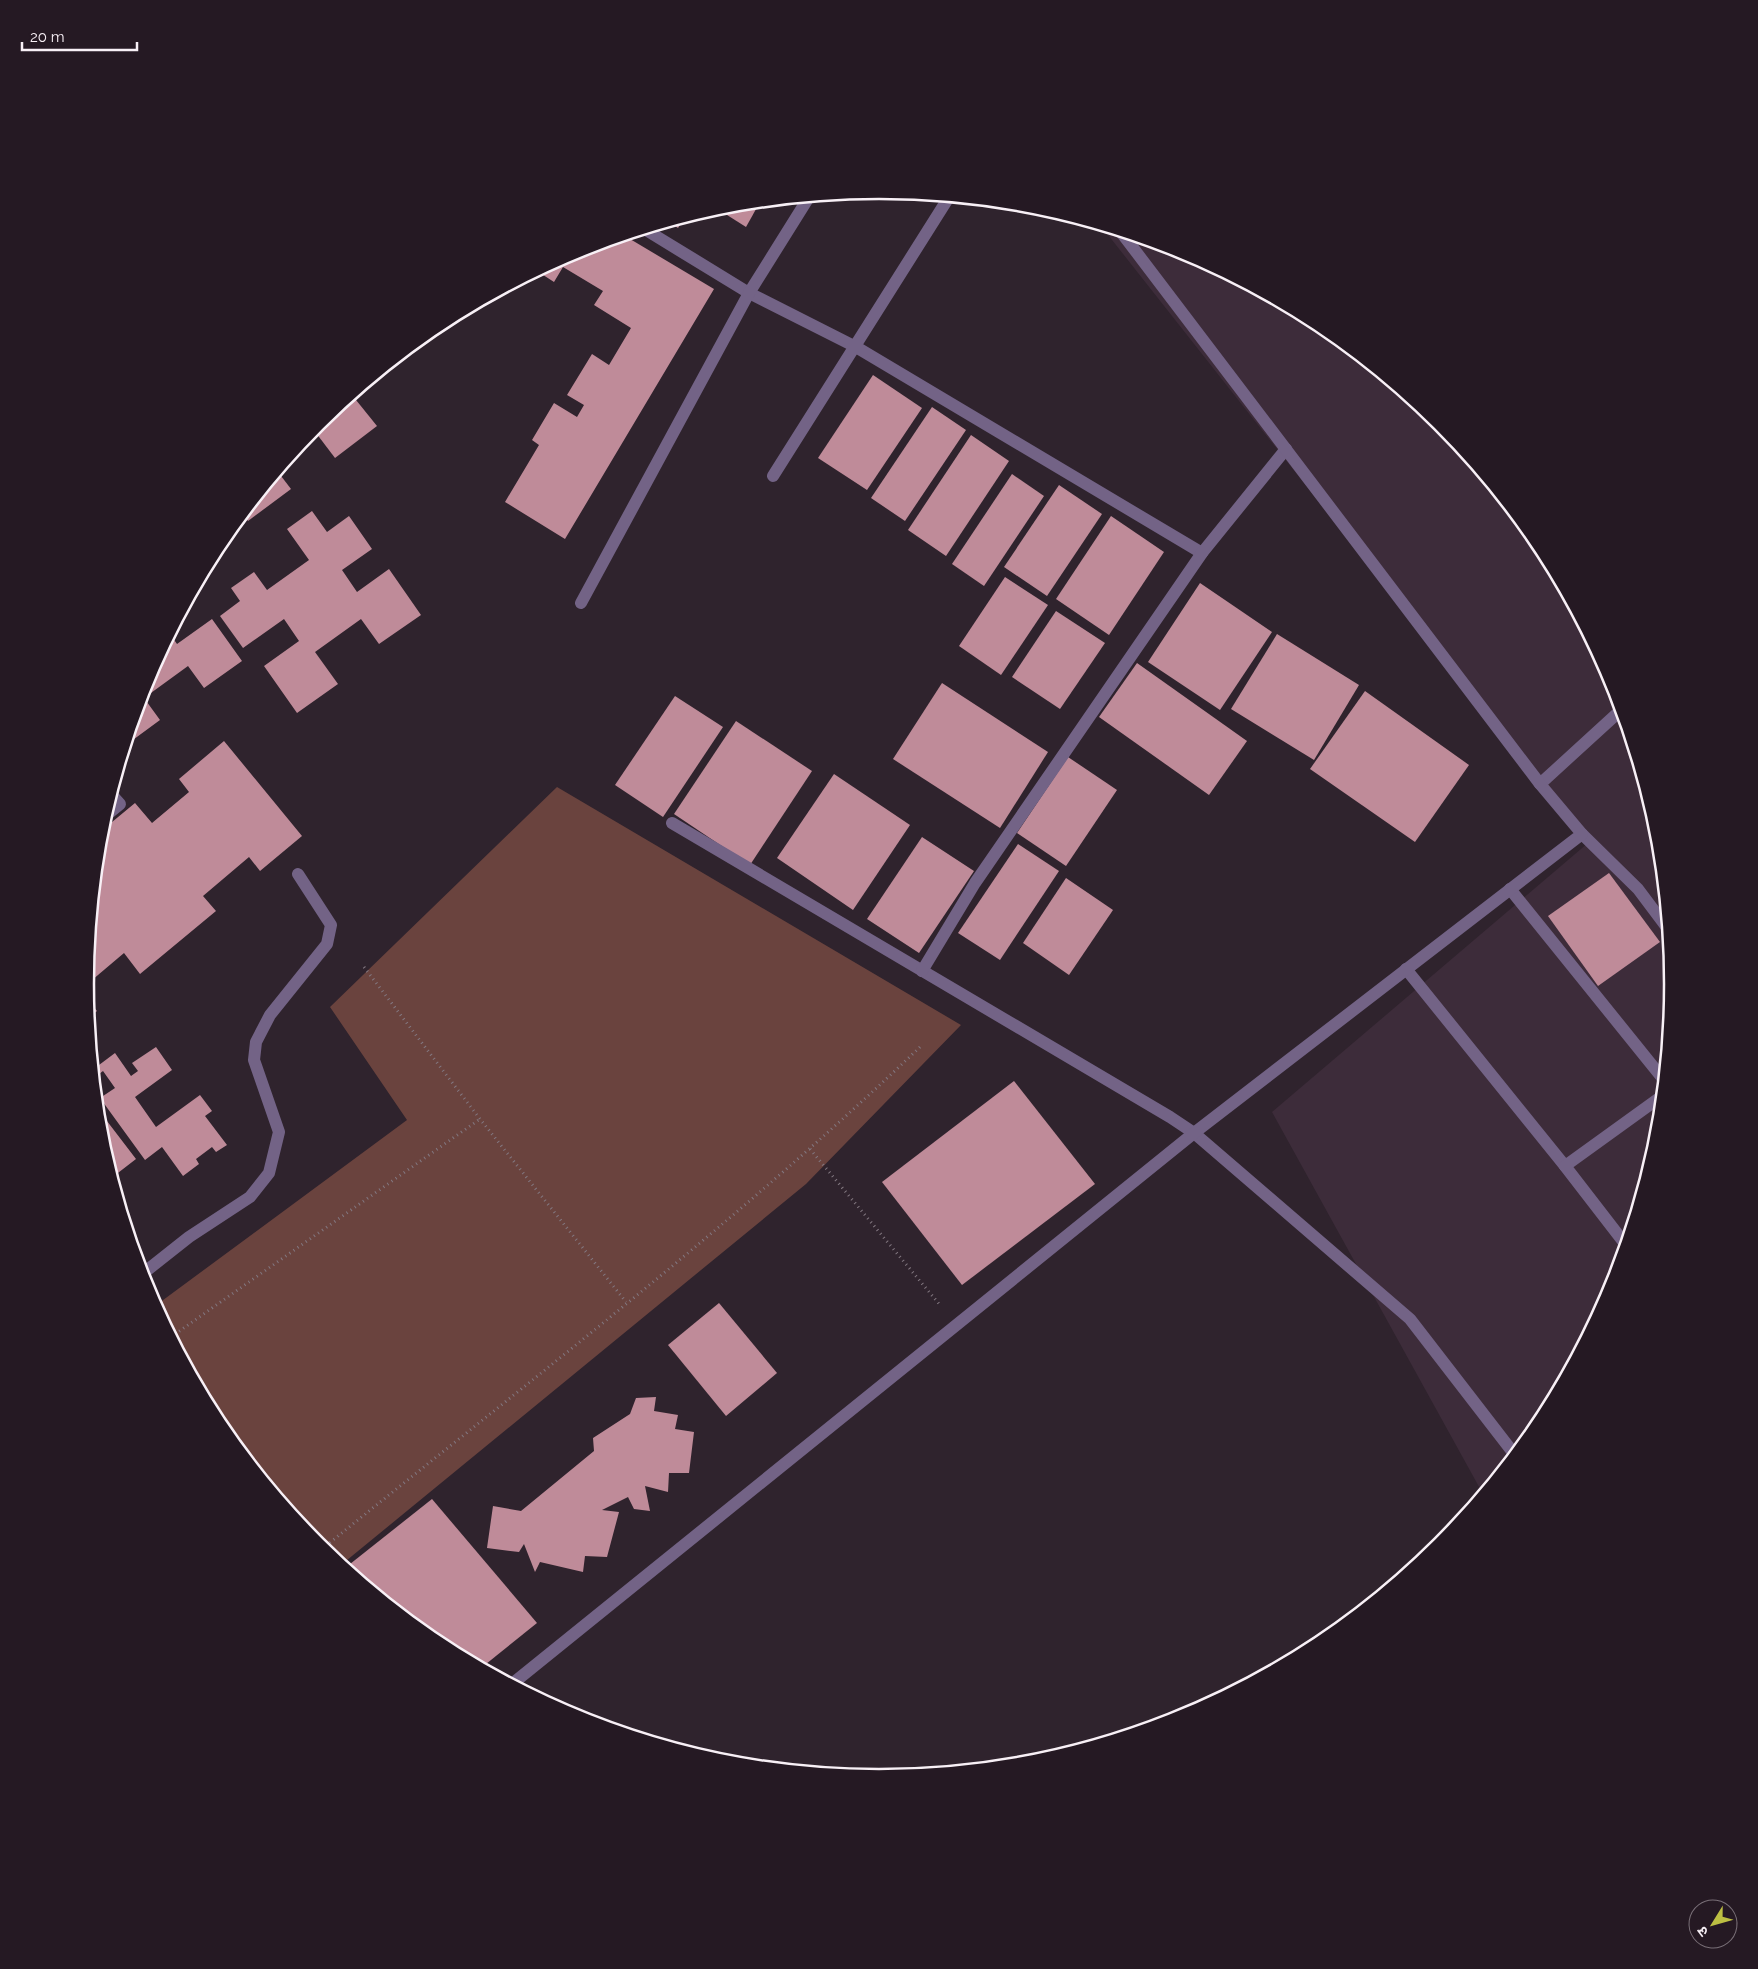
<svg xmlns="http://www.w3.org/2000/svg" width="1758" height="1969" font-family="Raleway,'Noto Sans Devanagari',sans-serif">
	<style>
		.built { fill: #3d2c3a }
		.green { fill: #6a433e }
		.building { fill: #bf8b99 }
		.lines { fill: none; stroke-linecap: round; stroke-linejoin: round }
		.path { stroke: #837881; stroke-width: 3; stroke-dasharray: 1 4; stroke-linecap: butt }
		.minor { stroke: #736386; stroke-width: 12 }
		.rim { fill: none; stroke: #f8f0f6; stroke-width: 2.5 }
	</style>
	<rect width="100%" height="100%" fill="#2f232d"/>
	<!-- built -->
	<path class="built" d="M1101 226 1183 251 1320 324 1441 423 1539 544 1613 681 1658 830 1673 985 1658 1140 1612 1289 1539 1426 1483 1494 1272 1112 1588 843Z"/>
	<!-- green -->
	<path class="green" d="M557 787 961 1025 806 1184 341 1565 317 1546 219 1425 155 1306 407 1120 330 1007Z"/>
	<!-- building -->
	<g class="building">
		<path d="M760 202 746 227 716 208 724 206Z"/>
		<path d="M684 218 678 228 669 222Z"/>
		<path d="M625 236 714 289 565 539 505 502 539 445 532 440 554 403 577 417 584 405 567 395 592 354 609 365 631 328 594 305 603 291 563 267 554 282 537 271 575 251Z"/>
		<path d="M873 375 922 408 867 490 818 458Z"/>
		<path d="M352 395 377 426 335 458 313 429Z"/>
		<path d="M932 407 966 430 905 521 871 498Z"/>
		<path d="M971 435 1009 461 946 556 908 530Z"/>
		<path d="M278 472 291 489 248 521 243 514Z"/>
		<path d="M1012 474 1044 496 984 586 952 564Z"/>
		<path d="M1059 485 1102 514 1047 596 1004 567Z"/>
		<path d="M312 511 327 532 349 516 372 549 342 570 357 592 389 569 421 615 379 644 361 619 315 652 338 684 297 713 264 666 299 641 284 619 243 648 220 616 240 601 231 588 254 572 267 590 309 560 287 529Z"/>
		<path d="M1111 516 1164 552 1109 635 1056 599Z"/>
		<path d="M1005 577 1048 605 1001 675 959 646Z"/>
		<path d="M1200 583 1272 632 1220 710 1148 662Z"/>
		<path d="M1056 611 1105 643 1060 709 1012 677Z"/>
		<path d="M212 619 242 661 204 688 188 666 144 698 160 720 126 745 146 680 170 634 177 644Z"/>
		<path d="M1277 634 1359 685 1314 760 1231 709Z"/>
		<path d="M1137 663 1247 741 1209 795 1099 717Z"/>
		<path d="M942 683 1048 752 1000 828 893 759Z"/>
		<path d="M1365 691 1469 765 1415 842 1310 769Z"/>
		<path d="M675 696 723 727 663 817 615 785Z"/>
		<path d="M736 721 812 771 750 865 674 814Z"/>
		<path d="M224 741 302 836 260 871 249 857 203 896 216 911 140 974 124 953 85 986 100 832 135 803 152 823 189 792 179 779Z"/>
		<path d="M1068 757 1117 790 1066 866 1017 833Z"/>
		<path d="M834 774 910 825 853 910 777 858Z"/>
		<path d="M922 837 974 871 919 953 867 919Z"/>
		<path d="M1018 844 1059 871 1000 960 958 933Z"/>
		<path d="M1609 873 1660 942 1598 986 1548 916Z"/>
		<path d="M1066 878 1113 910 1069 975 1023 943Z"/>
		<path d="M86 998 97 1011 88 1018Z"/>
		<path d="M156 1047 172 1070 135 1097 156 1127 200 1095 212 1111 205 1116 227 1145 216 1152 212 1147 196 1159 199 1164 183 1176 162 1147 145 1160 100 1098 115 1088 103 1071 99 1074 95 1068 115 1053 131 1076 138 1071 132 1063Z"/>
		<path d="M1014 1081 1095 1184 962 1285 882 1182Z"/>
		<path d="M97 1108 136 1159 114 1176 118 1181 114 1184 100 1139Z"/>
		<path d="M719 1303 777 1373 726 1416 668 1345Z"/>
		<path d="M656 1397 654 1411 678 1415 675 1429 694 1432 689 1473H669L668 1492 645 1486 650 1511 634 1509 628 1497 602 1510 619 1512 607 1557 585 1556 583 1572 540 1562 535 1572 524 1544 519 1552 487 1548 493 1506 521 1511 594 1451 593 1438 630 1414 636 1398Z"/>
		<path d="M432 1499 537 1623 481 1668 438 1645 345 1568Z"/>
	</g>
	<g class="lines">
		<!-- path -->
		<g class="path">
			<path d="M364 967 480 1119 626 1302"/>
			<path d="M810 1149 940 1305"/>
			<path d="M171 1337 480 1119"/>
			<path d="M322 1549C524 1385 732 1227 920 1047"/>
		</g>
		<!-- minor -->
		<g class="minor">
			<path d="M646 230 749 293 856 347 1202 553"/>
			<path d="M773 476 949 197"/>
			<path d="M581 603 749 293 809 197"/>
			<path d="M1540 784 1621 710"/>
			<path d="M104 817 120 804 111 794"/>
			<path d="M672 823 1170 1117 1194 1133 1410 1319 1515 1455"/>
			<path d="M1582 834 1638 889 1668 929"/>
			<path d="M1510 889 1664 1080"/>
			<path d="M1406 969 1565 1166"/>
			<path d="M922 971 975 883 1202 553 1286 449"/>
			<path d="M1626 1245 1565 1166 1662 1096"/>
			<path d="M141 1275 189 1237 250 1197 269 1173 279 1132 254 1060 256 1042 270 1015 327 944 331 925 298 874"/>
			<path d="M512 1684 1194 1133 1582 834 1540 784 1121 232"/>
		</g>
	</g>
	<!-- crop -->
	<path d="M0 0H1758V1969H0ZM94 984a785 785 0 1 1 1570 0a785 785 0 1 1-1570 0Z" fill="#251923" fill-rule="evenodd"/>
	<path class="rim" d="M94 984a785 785 0 1 1 1570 0a785 785 0 1 1-1570 0Z"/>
	<!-- north arrow -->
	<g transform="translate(1713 1924) rotate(233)"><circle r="24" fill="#251923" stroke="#796f77"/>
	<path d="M0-4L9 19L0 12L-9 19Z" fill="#bdbf43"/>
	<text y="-8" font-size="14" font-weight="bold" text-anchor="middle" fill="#f8f0f6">उ</text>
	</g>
	<!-- scale -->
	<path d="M22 42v8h115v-8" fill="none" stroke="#f8f0f6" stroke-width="2.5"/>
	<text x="30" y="42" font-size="15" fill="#f8f0f6" stroke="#251923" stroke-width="4" paint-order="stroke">20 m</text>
</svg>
